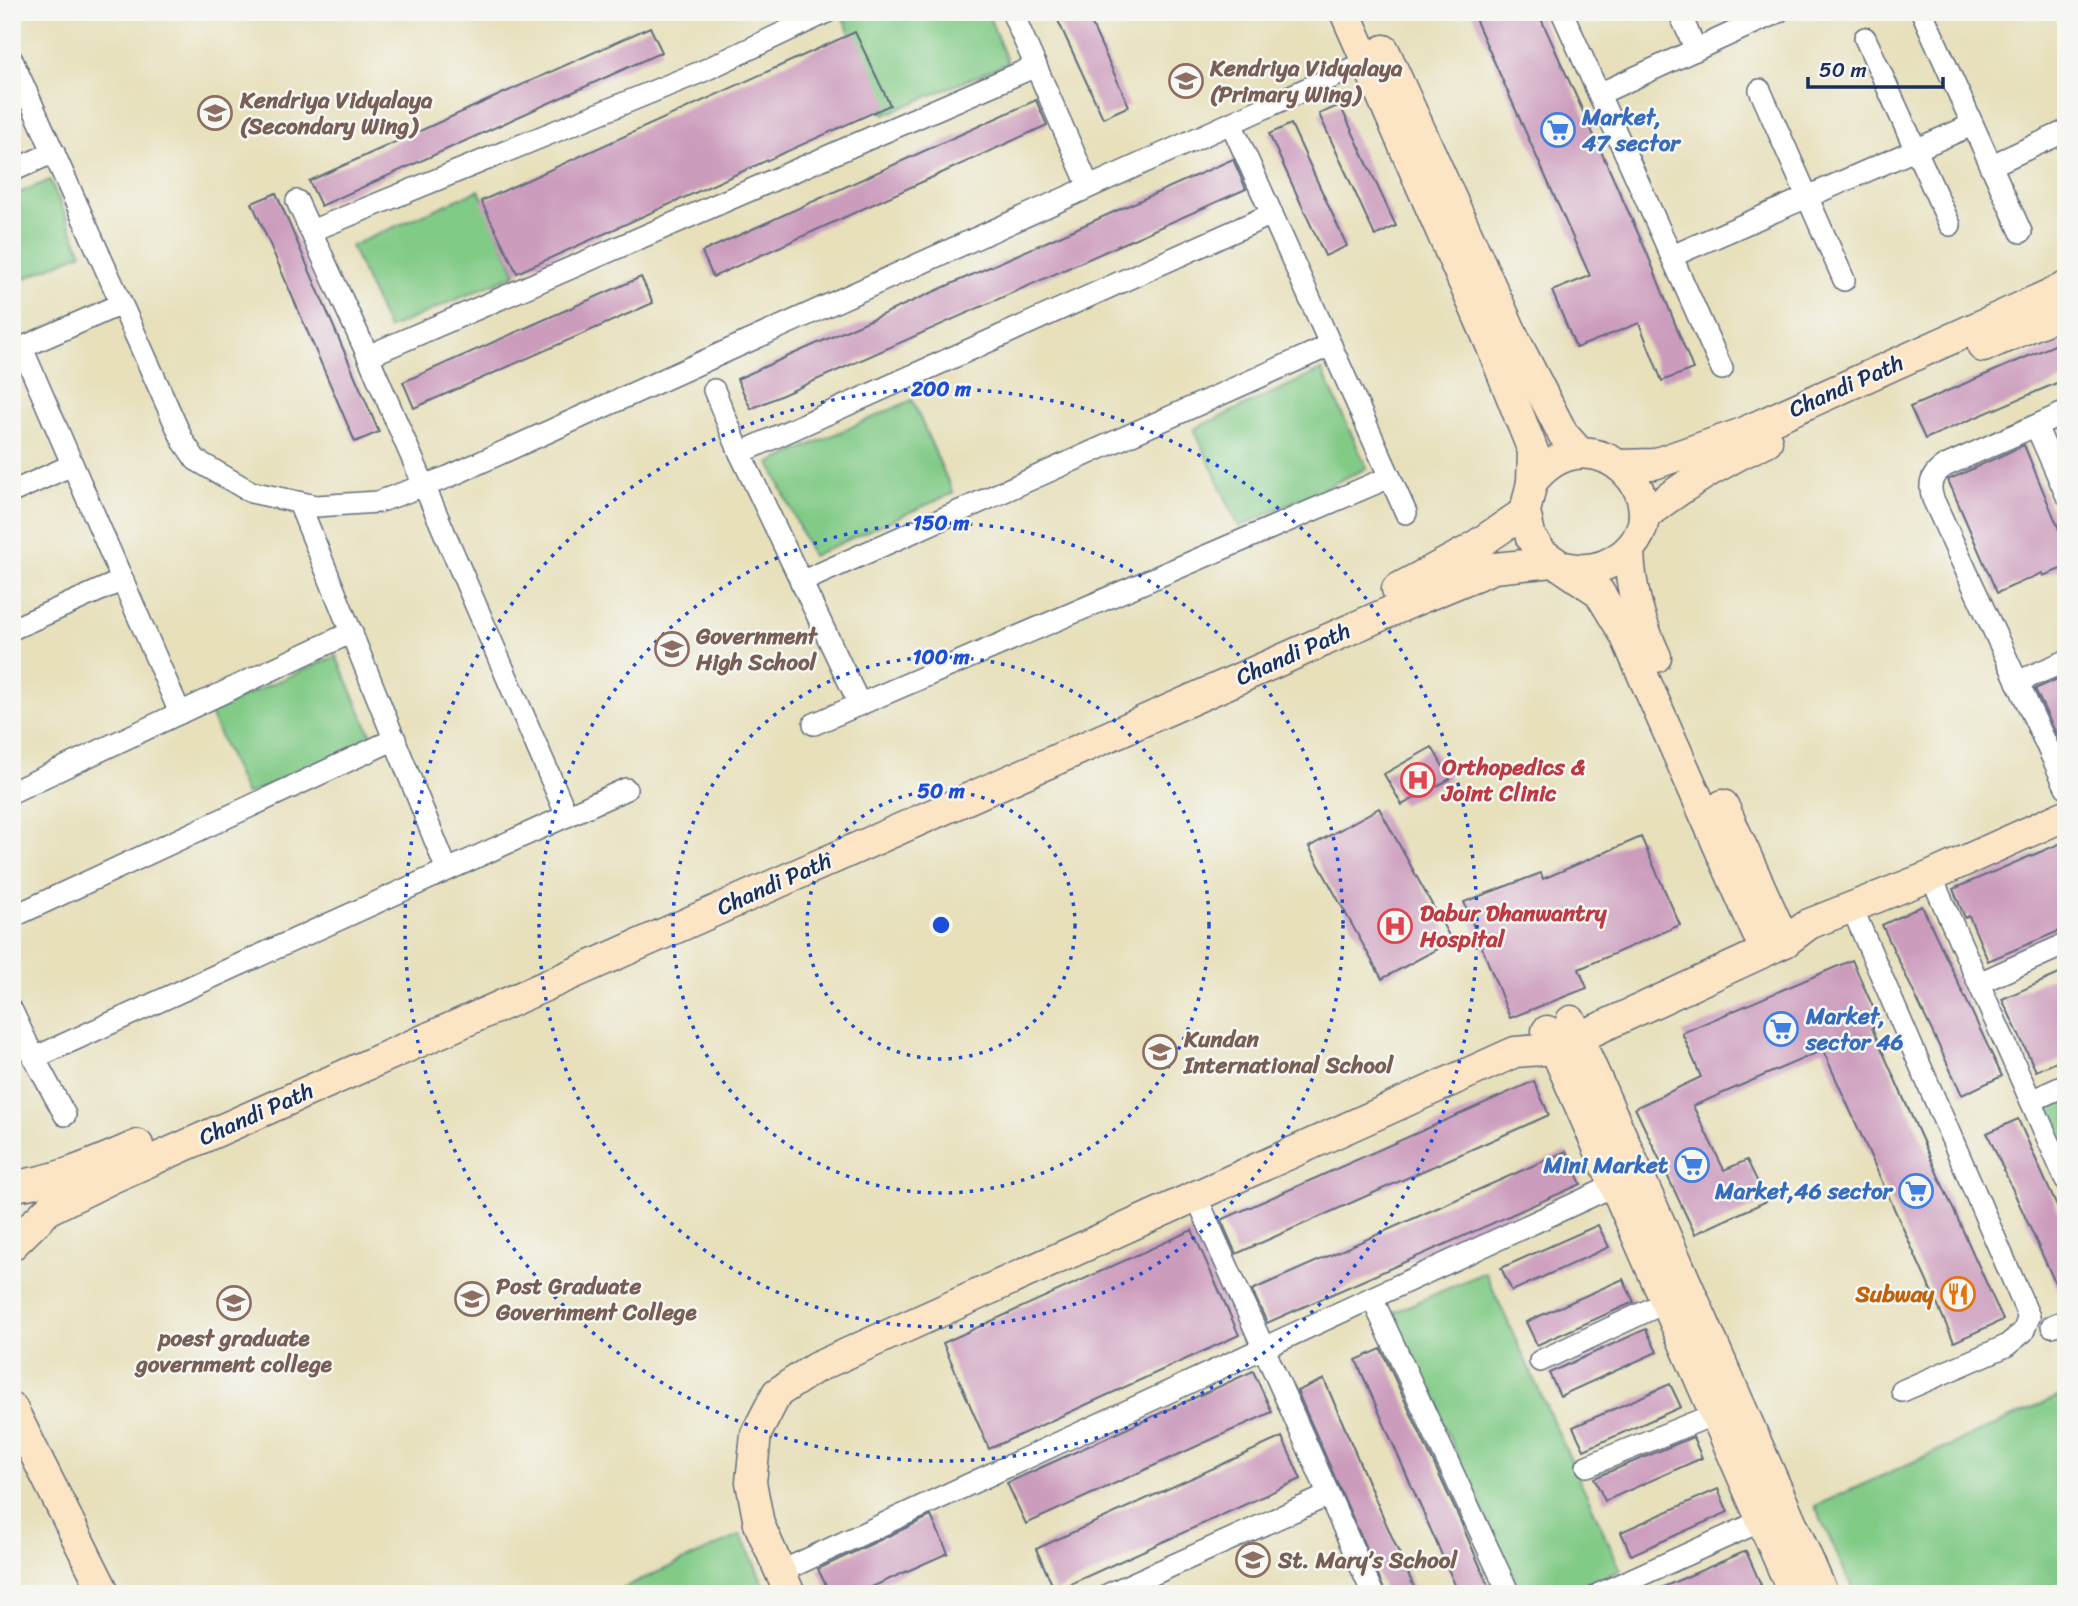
<svg xmlns="http://www.w3.org/2000/svg" width="2078" height="1606" font-family="Sriracha,sans-serif">
	<style>
		.green { fill: #82cb87; stroke: #4e7d72; stroke-width: 2 }
		.building { fill: #cc9cbd }
		.lines { fill: none; stroke-linecap: round; stroke-linejoin: round }
		.street-casing { stroke: #626d7f; stroke-width: 24 }
		.secondary-casing { stroke: #626d7f; stroke-width: 33 }
		.street { stroke: #fff; stroke-width: 21 }
		.secondary { stroke: #fce5c4; stroke-width: 30 }
		.ring { fill: none; stroke: #1d4ed8; stroke-width: 3.5; stroke-dasharray: 3.5 7 }
		.labels { text-anchor: middle; dominant-baseline: central; stroke-width: 5; stroke-linejoin: round; paint-order: stroke }
		.education-label { font-size: 23px; font-weight: bold; fill: #785e54; stroke: #f6f6f2; text-anchor: start }
		.shop-label { font-size: 23px; font-weight: bold; fill: #366cbe; stroke: #f6f6f2; text-anchor: start }
		.street-label { font-size: 23px; fill: #1b2f5e; stroke: #f6f6f2 }
		.health-label { font-size: 23px; font-weight: bold; fill: #be3a42; stroke: #f6f6f2; text-anchor: start }
		.food-label { font-size: 23px; font-weight: bold; fill: #c56008; stroke: #f6f6f2; text-anchor: end }
		.centre { fill: #1d4ed8; stroke: #f6f6f2; stroke-width: 3.5 }
		.ring-label { font-size: 21px; text-anchor: middle; font-weight: bold; fill: #1d4ed8; stroke: #f6f6f2; stroke-width: 5; stroke-linejoin: round; paint-order: stroke }
	</style>
	<rect width="100%" height="100%" fill="#f6f6f2"/>
	<filter id="ink" filterUnits="userSpaceOnUse"><feTurbulence type="fractalNoise" baseFrequency=".0143" numOctaves="2"/><feDisplacementMap in="SourceGraphic" scale="14" xChannelSelector="R" yChannelSelector="G"/><feConvolveMatrix kernelMatrix="1 2 1 2 8 2 1 2 1" color-interpolation-filters="sRGB"/></filter>
	<filter id="wash" filterUnits="userSpaceOnUse"><feTurbulence type="fractalNoise" baseFrequency=".00686" numOctaves="4" result="noise"/><feDisplacementMap in="SourceGraphic" scale="28" xChannelSelector="R" yChannelSelector="G"/><feGaussianBlur stdDeviation="1.57" result="paint"/><feColorMatrix in="noise" values="0 0 0 0 0 0 0 0 0 0 0 0 0 0 0 0 0 1.4 0 .05"/><feComposite in="paint" operator="in"/></filter>
	<g filter="url(#wash)">
		<rect width="100%" height="100%" fill="#e7e0bb"/>
		<!-- green -->
		<g class="green">
			<path d="M849 12H987L1008 63 884 115 842 15Z"/>
			<path d="M50 180 82 253 12 284V196Z"/>
			<path d="M479 190 516 274 388 329 351 246Z"/>
			<path d="M1322 370 1367 468 1239 527 1194 429Z"/>
			<path d="M912 400 953 493 812 556 770 463Z"/>
			<path d="M336 656 373 739 246 795 209 711Z"/>
			<path d="M2066 1094V1160L2041 1105Z"/>
			<path d="M1485 1272 1621 1570 1567 1594H1521L1392 1313Z"/>
			<path d="M2066 1393V1594H1855L1815 1506Z"/>
			<path d="M741 1535 768 1594H609Z"/>
		</g>
		<g id="blocks">
			<!-- building -->
			<g class="building">
				<path d="M1054 12H1086L1129 106 1103 118Z"/>
				<path d="M1472 12H1538L1647 253 1693 369 1662 381 1639 323 1576 348 1552 291 1590 276Z"/>
				<path d="M650 27 662 52 321 206 309 181Z"/>
				<path d="M855 32 890 105 517 273 481 201Z"/>
				<path d="M1036 100 1047 125 713 277 702 252Z"/>
				<path d="M1340 105 1396 226 1375 236 1319 114Z"/>
				<path d="M1291 124 1347 246 1325 256 1269 134Z"/>
				<path d="M1233 159 1246 189 751 409 737 379Z"/>
				<path d="M276 193 379 432 355 442 252 203Z"/>
				<path d="M641 277 653 303 414 408 403 382Z"/>
				<path d="M2066 340V379L1925 439 1910 407Z"/>
				<path d="M2024 445 2066 546V567L2043 576 2042 573 1997 593 1948 480Z"/>
				<path d="M2066 675V755L2035 689Z"/>
				<path d="M1432 747 1450 779 1402 805 1384 774Z"/>
				<path d="M1379 808 1452 941 1382 979 1309 847Z"/>
				<path d="M1641 837 1680 925 1579 969 1587 988 1510 1018 1464 902 1541 873 1543 879Z"/>
				<path d="M2066 841V928L1988 961 1969 916 1965 918 1953 889Z"/>
				<path d="M1922 906 2002 1076 1962 1095 1882 925Z"/>
				<path d="M1852 960 1881 1025 1872 1028 2003 1320 1954 1342 1823 1050 1693 1106 1724 1170 1747 1160 1767 1201 1695 1234 1635 1108 1701 1077 1682 1033Z"/>
				<path d="M2066 971V1058L2036 1071 2002 999Z"/>
				<path d="M1534 1081 1549 1115 1236 1254 1221 1220Z"/>
				<path d="M2018 1119 2066 1227V1307L1987 1133Z"/>
				<path d="M1566 1151 1581 1184 1267 1323 1252 1290Z"/>
				<path d="M1598 1225 1609 1247 1512 1291 1501 1268Z"/>
				<path d="M1192 1230 1239 1335 989 1449 943 1343Z"/>
				<path d="M1623 1279 1634 1302 1537 1345 1526 1322Z"/>
				<path d="M1646 1329 1657 1352 1560 1396 1549 1373Z"/>
				<path d="M1381 1349 1460 1520 1492 1594H1459L1356 1360Z"/>
				<path d="M1253 1371 1272 1412 1026 1524 1007 1483Z"/>
				<path d="M1324 1379 1367 1480 1417 1594H1386L1297 1391Z"/>
				<path d="M1670 1384 1681 1407 1584 1450 1573 1427Z"/>
				<path d="M1282 1437 1301 1479 1055 1591 1036 1549Z"/>
				<path d="M1693 1437 1702 1458 1605 1501 1594 1478Z"/>
				<path d="M1718 1489 1728 1512 1631 1555 1621 1532Z"/>
				<path d="M931 1516 948 1553 856 1594H830L818 1569Z"/>
				<path d="M1746 1551 1761 1585 1740 1594H1647Z"/>
			</g>
		</g>
	</g>
	<g filter="url(#ink)">
		<use href="#blocks" fill-opacity="0" stroke="#626d7f" stroke-width="2"/>
		<g class="lines">
			<!-- street casing -->
			<g class="street-casing">
				<g id="street">
					<path d="M1012 12 1089 187"/>
					<path d="M1562 12 1722 369"/>
					<path d="M1679 12 1696 50"/>
					<path d="M1922 12 2021 232"/>
					<path d="M1865 38 1950 225"/>
					<path d="M12 60 183 441 196 460 251 492 316 506 378 502 448 477 1377 57"/>
					<path d="M1760 90 1844 280"/>
					<path d="M1599 94 1778 12"/>
					<path d="M1231 123 1406 513"/>
					<path d="M1990 166 2066 131"/>
					<path d="M12 171 54 152"/>
					<path d="M297 201 368 356 567 816"/>
					<path d="M311 231 703 71 827 12"/>
					<path d="M1672 256 1972 125"/>
					<path d="M22 348 180 713"/>
					<path d="M12 352 121 304"/>
					<path d="M368 356 1036 66"/>
					<path d="M714 390 740 453 860 705"/>
					<path d="M2066 412 1945 466C1932 474 1928 484 1933 499L2066 787"/>
					<path d="M2036 426 2066 494"/>
					<path d="M740 453 1272 214"/>
					<path d="M12 492 72 465"/>
					<path d="M299 503 447 870"/>
					<path d="M801 582 1331 345"/>
					<path d="M12 629 123 580"/>
					<path d="M2017 682 2066 661"/>
					<path d="M814 724 1390 477"/>
					<path d="M12 792 352 632"/>
					<path d="M1931 876 2066 1180"/>
					<path d="M1852 908 2029 1317 2023 1332 2006 1346 1902 1391"/>
					<path d="M12 917 395 739"/>
					<path d="M1979 983 2066 944"/>
					<path d="M12 1011 34 1058 626 789"/>
					<path d="M34 1058 65 1115"/>
					<path d="M2031 1101 2066 1085"/>
					<path d="M1196 1196 1373 1594"/>
					<path d="M1372 1298 1509 1594"/>
					<path d="M2052 1326 2066 1320"/>
					<path d="M1540 1361 1666 1302"/>
					<path d="M1587 1466 1715 1414"/>
					<path d="M780 1572 1626 1180"/>
					<path d="M1109 1594 1329 1495"/>
					<path d="M1599 1594 1772 1516"/>
				</g>
			</g>
			<!-- secondary casing -->
			<g class="secondary-casing">
				<g id="secondary">
					<path d="M1345 12 1491 345 1533 451 1532 482 1525 512 1531 538 1543 554 1599 592 1625 635 1757 933 1767 950"/>
					<path d="M1384 50 1516 342 1563 434 1579 452"/>
					<path d="M1983 347 2066 311"/>
					<path d="M1621 465 1654 464 1740 434 2066 287"/>
					<path d="M1532 482C1593 404 1688 505 1621 556 1604 569 1586 572 1565 567"/>
					<path d="M1644 516C1682 486 1723 461 1767 441"/>
					<path d="M1629 550C1630 589 1640 622 1656 657"/>
					<path d="M1397 589 1468 551 1525 512"/>
					<path d="M1723 805 1785 942"/>
					<path d="M1571 1021 1823 1594"/>
					<path d="M1547 1031 1794 1594"/>
					<path d="M12 1186C55 1182 98 1162 138 1145"/>
					<path d="M12 1245 49 1209 112 1178 1414 601 1494 568 1554 562"/>
					<path d="M12 1408 105 1594"/>
					<path d="M790 1594 759 1524 751 1482 756 1434 777 1393 815 1368 1515 1052 1554 1049 1785 942 1809 924 1931 876 2066 815"/>
				</g>
			</g>
			<!-- street -->
			<use href="#street" class="street"/>
			<!-- secondary -->
			<use href="#secondary" class="secondary"/>
		</g>
	</g>
	<!-- distance rings -->
	<g class="ring">
		<circle cx="941" cy="925" r="134"/>
		<circle cx="941" cy="925" r="268"/>
		<circle cx="941" cy="925" r="402"/>
		<circle cx="941" cy="925" r="536"/>
	</g>
	<!-- icons -->
	<defs>
		<g id="school-ring" transform="scale(1.75)"><circle r="9.5" fill="#f6f6f2" stroke="#8d6e63" stroke-width="1.5"/><path d="M0-5L7-2L0 1L-7-2ZM-4 1L0 2.5L4 1V4Q0 6-4 4Z" fill="#8d6e63"/></g>
		<g id="supermarket-ring" transform="scale(1.75)"><circle r="9.5" fill="#f6f6f2" stroke="#3f7fe0" stroke-width="1.5"/><path d="M-6-5.5h2.5l.6 2H6L4.5 2H-2.5L-4.4-4H-6ZM-1.5 3.2a1.3 1.3 0 1 0 .1 0ZM3 3.2a1.3 1.3 0 1 0 .1 0Z" fill="#3f7fe0"/></g>
		<g id="hospital-ring" transform="scale(1.75)"><circle r="9.5" fill="#f6f6f2" stroke="#e0444e" stroke-width="1.5"/><path d="M-5-5h3v3.5h4V-5h3V5h-3V1.5h-4V5h-3Z" fill="#e0444e"/></g>
		<g id="restaurant-ring" transform="scale(1.75)"><circle r="9.5" fill="#f6f6f2" stroke="#e8710a" stroke-width="1.5"/><path d="M-5-6h1v4h1v-4h1v4h1v-4h1v5L-1.5 .5V6h-2V.5L-5-1ZM5-6V6H3V1.5H1.5Q1.5-4 5-6Z" fill="#e8710a"/></g>
		<g id="university-ring" transform="scale(1.75)"><circle r="9.5" fill="#f6f6f2" stroke="#8d6e63" stroke-width="1.5"/><path d="M0-5L7-2L0 1L-7-2ZM-4 1L0 2.5L4 1V4Q0 6-4 4Z" fill="#8d6e63"/></g>
	</defs>
	<g fill-rule="evenodd">
		<use href="#school-ring" x="1186" y="81"/>
		<use href="#school-ring" x="215" y="113"/>
		<use href="#supermarket-ring" x="1558" y="130"/>
		<use href="#school-ring" x="672" y="649"/>
		<use href="#hospital-ring" x="1418" y="780"/>
		<use href="#hospital-ring" x="1395" y="926"/>
		<use href="#supermarket-ring" x="1781" y="1029"/>
		<use href="#school-ring" x="1160" y="1052"/>
		<use href="#supermarket-ring" x="1692" y="1165"/>
		<use href="#supermarket-ring" x="1916" y="1191"/>
		<use href="#restaurant-ring" x="1958" y="1294"/>
		<use href="#university-ring" x="472" y="1299"/>
		<use href="#university-ring" x="234" y="1303"/>
		<use href="#school-ring" x="1253" y="1560"/>
	</g>
	<g class="labels">
		<!-- education labels -->
		<g class="education-label">
			<text x="1210" y="68">Kendriya Vidyalaya<tspan x="1210" dy="26">(Primary Wing)</tspan></text>
			<text x="240" y="100">Kendriya Vidyalaya<tspan x="240" dy="26">(Secondary Wing)</tspan></text>
			<text x="696" y="636">Government<tspan x="696" dy="26">High School</tspan></text>
			<text x="1184" y="1039">Kundan<tspan x="1184" dy="26">International School</tspan></text>
			<text x="496" y="1286">Post Graduate<tspan x="496" dy="26">Government College</tspan></text>
			<text x="234" y="1338" text-anchor="middle">poest graduate<tspan x="234" dy="26">government college</tspan></text>
			<text x="1278" y="1560">St. Mary’s School</text>
		</g>
		<!-- shop labels -->
		<g class="shop-label">
			<text x="1582" y="117">Market,<tspan x="1582" dy="26">47 sector</tspan></text>
			<text x="1806" y="1016">Market,<tspan x="1806" dy="26">sector 46</tspan></text>
			<text x="1668" y="1165" text-anchor="end">Mini Market</text>
			<text x="1892" y="1191" text-anchor="end">Market,46 sector</text>
		</g>
		<!-- street labels -->
		<g class="street-label">
			<text transform="translate(1846 386) rotate(-24)">Chandi Path</text>
			<text transform="translate(1293 654) rotate(-24)">Chandi Path</text>
			<text transform="translate(774 884) rotate(-24)">Chandi Path</text>
			<text transform="translate(256 1114) rotate(-24)">Chandi Path</text>
		</g>
		<!-- health labels -->
		<g class="health-label">
			<text x="1442" y="767">Orthopedics &amp;<tspan x="1442" dy="26">Joint Clinic</tspan></text>
			<text x="1420" y="913">Dabur Dhanwantry<tspan x="1420" dy="26">Hospital</tspan></text>
		</g>
		<!-- food labels -->
		<g class="food-label">
			<text x="1934" y="1294">Subway</text>
		</g>
	</g>
	<circle cx="941" cy="925" r="10" class="centre"/>
	<g class="ring-label">
		<text x="941" y="396">200 m</text>
		<text x="941" y="530">150 m</text>
		<text x="941" y="664">100 m</text>
		<text x="941" y="798">50 m</text>
	</g>
	<!-- margin -->
	<rect width="2078" height="1606" fill="none" stroke="#f6f6f2" stroke-width="42"/>
	<!-- scale -->
	<path d="M1808 77v10h135v-10" fill="none" stroke="#1b2f5e" stroke-width="3.5"/>
	<text x="1819" y="77" font-size="21" fill="#1b2f5e" stroke="#f6f6f2" stroke-width="5" paint-order="stroke">50 m</text>
</svg>
